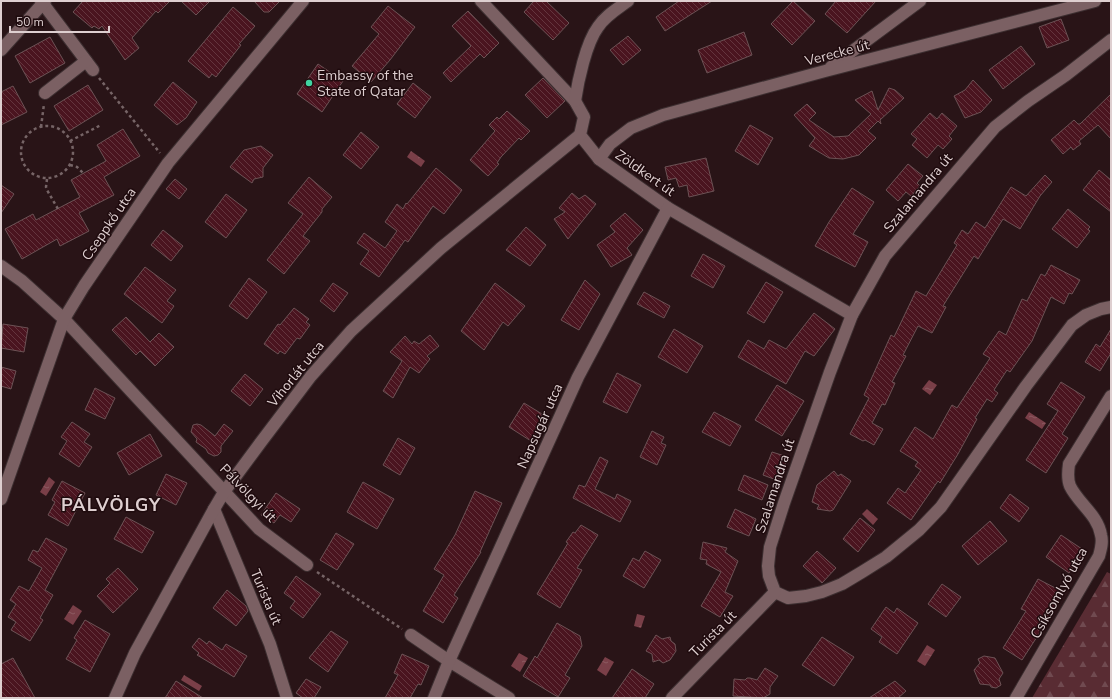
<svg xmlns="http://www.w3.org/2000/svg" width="1112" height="699" font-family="'Nunito Sans',sans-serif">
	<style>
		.forest { fill: url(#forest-firs) }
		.water { fill: url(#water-ripples) }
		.building { fill: url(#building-back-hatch); stroke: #6c5255 }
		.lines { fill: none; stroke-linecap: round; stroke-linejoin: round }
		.minor-casing { stroke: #3d2f31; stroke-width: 14 }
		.path { stroke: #766466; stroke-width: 2.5; stroke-dasharray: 3 3; stroke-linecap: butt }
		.minor { stroke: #7b6063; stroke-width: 12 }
		.poi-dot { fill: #40d4a1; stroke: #1f0b0e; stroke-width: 1.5 }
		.labels { text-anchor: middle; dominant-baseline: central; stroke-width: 3; stroke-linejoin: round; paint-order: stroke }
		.street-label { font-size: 14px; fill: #decfd0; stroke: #1f0b0e }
		.poi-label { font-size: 14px; fill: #decfd0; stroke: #1f0b0e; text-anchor: start }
		.district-label { font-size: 18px; font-weight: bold; letter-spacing: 1px; fill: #decfd0; stroke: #1f0b0e }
	</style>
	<defs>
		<pattern id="forest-firs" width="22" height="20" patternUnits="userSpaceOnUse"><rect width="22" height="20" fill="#592c33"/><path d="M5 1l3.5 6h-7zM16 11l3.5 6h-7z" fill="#704a50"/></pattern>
		<pattern id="water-ripples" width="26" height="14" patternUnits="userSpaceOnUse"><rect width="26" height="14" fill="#7a3f48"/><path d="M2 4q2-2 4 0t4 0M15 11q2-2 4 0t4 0" fill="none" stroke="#8c5a61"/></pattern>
		<pattern id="building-back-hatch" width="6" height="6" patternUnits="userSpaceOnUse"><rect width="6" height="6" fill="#4a141f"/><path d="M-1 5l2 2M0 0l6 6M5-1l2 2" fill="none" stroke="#64353e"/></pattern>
	</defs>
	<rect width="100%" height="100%" fill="#291417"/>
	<!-- forest -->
	<path class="forest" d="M1107 572 1111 574V698H1032Z"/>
	<!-- water -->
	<g class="water">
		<path d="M411 151 425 161 421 167 407 157Z"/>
		<path d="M929 380 937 385 930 395 922 389Z"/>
		<path d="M1029 412 1046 423 1042 429 1025 418Z"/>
		<path d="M49 477 55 482 46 496 40 492Z"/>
		<path d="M867 509 878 519 873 525 862 514Z"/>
		<path d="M73 605 82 611 73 625 64 619Z"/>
		<path d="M637 614 645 616 641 628 634 626Z"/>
		<path d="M927 645 935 650 925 666 917 661Z"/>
		<path d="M519 653 528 658 520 672 511 666Z"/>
		<path d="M605 657 614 662 606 676 597 670Z"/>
		<path d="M184 675 202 686 199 691 181 680Z"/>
	</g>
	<!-- building -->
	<g class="building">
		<path d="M83 1H170L158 13 156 11 132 38 139 48 125 60 102 26 99 29 94 26 92 28 73 12Z"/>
		<path d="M181 1H210L196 15Z"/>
		<path d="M254 1H280L269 12H264Z"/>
		<path d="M534 1H546L569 23 553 40 524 12Z"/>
		<path d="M679 1H712L665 31 656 17Z"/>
		<path d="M793 1 815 21 792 45 771 24Z"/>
		<path d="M836 1H876L847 33 825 14Z"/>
		<path d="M388 6 415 27 390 60 371 82 352 66 379 34 371 27Z"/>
		<path d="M233 7 255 26 239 44 241 45 216 77 212 74 209 78 188 61Z"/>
		<path d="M468 11 499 43 484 58 480 54 451 82 443 73 471 46 452 26Z"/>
		<path d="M1061 19 1069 40 1047 48 1039 27Z"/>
		<path d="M744 32 752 55 707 73 698 50Z"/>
		<path d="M628 36 641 50 623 65 610 50Z"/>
		<path d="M50 37 65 63 30 83 15 56Z"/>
		<path d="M1021 46 1035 64 1003 89 989 70Z"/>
		<path d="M318 64 343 81 322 112 297 94Z"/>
		<path d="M543 78 565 101 547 118 525 95Z"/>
		<path d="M973 80 992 100 981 112 965 118 954 96 965 90Z"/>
		<path d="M173 82 197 102 186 118 177 125 154 105Z"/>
		<path d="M413 83 431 97 415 118 397 104Z"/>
		<path d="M88 85 103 110 69 131 54 106Z"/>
		<path d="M13 86 27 112 1 125V92Z"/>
		<path d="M889 88 895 90 904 98 880 120 881 124 878 121 868 131 876 138 859 155 843 159 829 158 809 146 815 138 794 115 807 104 816 113 809 120 834 137 848 136 871 114 855 100 872 91 878 110Z"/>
		<path d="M1111 94V139L1098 125 1079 141 1081 144 1073 150 1071 147 1063 154 1051 140 1074 120 1078 124H1080Z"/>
		<path d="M507 111 530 131 521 140 519 138 501 157 497 163 499 164 488 176 470 160 495 131 489 125 497 117 499 119Z"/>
		<path d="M930 113 937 119 942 113 957 126 949 136 952 139 943 149 938 145 927 158 912 145 917 139 911 134Z"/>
		<path d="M750 125 773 138 758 165 735 151Z"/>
		<path d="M123 129 140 156 104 177 114 195 79 213 89 231 60 246 57 239 22 259 5 229 33 214 36 220 80 197 71 180 106 161 97 145Z"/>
		<path d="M361 132 379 147 361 169 343 155Z"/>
		<path d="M261 146 273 155 263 168V177L254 179 252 183 230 167 244 150Z"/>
		<path d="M706 158 714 191 689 197 687 185 679 187 676 178 668 180 665 167Z"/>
		<path d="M908 164 923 176 917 183 920 186 911 196 906 192 898 201 886 190Z"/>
		<path d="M436 168 462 190 444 214 433 206 408 242 405 240 379 277 360 264 369 251 357 243 364 233 385 248 397 231 385 222 397 204 403 209 406 203 407 204Z"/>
		<path d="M1099 170 1111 180V212L1083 190Z"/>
		<path d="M1045 175 1052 182 1040 196 1020 229 1003 219 978 259 974 256 943 306 946 307 932 333 918 326 903 355 906 356 892 382 895 383 885 405 882 404 872 423 883 429 874 445 865 440 863 441 850 434 869 398 864 395 891 335 894 337 916 291 926 296 957 245 954 243 962 230 968 234 976 222 985 228 1011 187 1026 196Z"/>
		<path d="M309 177 332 197 322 209V212L303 236 310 241 284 274 267 260 303 214 288 203Z"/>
		<path d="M175 179 187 189 179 199 166 189Z"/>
		<path d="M1 185 14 194 1 213Z"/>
		<path d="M852 188 874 202 853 234 868 242 855 267 815 246 829 222Z"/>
		<path d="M572 193 579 199 585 195 596 204 568 239 554 219 565 212 559 208Z"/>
		<path d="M226 194 247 210 226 238 205 222Z"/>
		<path d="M1068 209 1090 227 1088 229 1090 231 1077 248 1052 229Z"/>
		<path d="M625 213 643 230 627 248 632 255 611 267 597 245 615 232 610 226Z"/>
		<path d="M526 227 546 245 530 266 506 250Z"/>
		<path d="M163 230 183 246 171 261 151 245Z"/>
		<path d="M703 254 725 266 713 288 691 276Z"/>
		<path d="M1051 265 1080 280 1072 294 1069 293 1064 304 1051 297 1032 341 1010 372 1007 370 994 390 998 393 992 402 987 399 975 418 977 419 958 454 940 483 938 481 911 520 887 503 898 488 905 493 921 470 915 466 918 462 900 451 915 427 933 439 952 405 957 408 990 358 983 354 999 331 1006 335 1022 299 1027 301 1041 274 1045 276Z"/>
		<path d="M145 267 176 290 167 301 174 306 162 323 124 294Z"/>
		<path d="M249 278 267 292 247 319 229 306Z"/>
		<path d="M585 280 600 294 579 330 561 320Z"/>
		<path d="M766 282 783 292 764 323 747 313Z"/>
		<path d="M333 283 348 293 334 312 320 301Z"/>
		<path d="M495 283 525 306 508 326 503 322 484 350 461 331Z"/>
		<path d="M644 292 670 306 664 318 637 304Z"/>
		<path d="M294 308 309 319 306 322 310 325 300 339 297 338 285 354 280 351 278 354 264 344 278 324 280 325Z"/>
		<path d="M814 313 835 329 814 356 805 351 786 384 738 357 748 340 764 349 769 340 786 349Z"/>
		<path d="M126 317 150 342 159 333 174 347 155 366 140 351 136 355 112 330Z"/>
		<path d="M3 324 28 328 24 352 1 348Z"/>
		<path d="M674 329 703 346 687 373 658 357Z"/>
		<path d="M1111 329V353L1100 371 1085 362 1096 344 1100 347Z"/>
		<path d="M430 335 439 346 427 356 430 359 419 373 410 367 393 398 383 391 402 361 390 352 405 336 412 344 414 341 419 344Z"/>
		<path d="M1 367 16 371 11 389 1 386Z"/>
		<path d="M617 373 641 385 627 413 603 402Z"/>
		<path d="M245 374 263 389 250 406 231 391Z"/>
		<path d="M1061 382 1085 397 1062 434 1068 438 1046 473 1026 460 1058 411 1047 404Z"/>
		<path d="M777 385 804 401 782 436 755 420Z"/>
		<path d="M95 388 115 398 105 419 85 410Z"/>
		<path d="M524 403 542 414 538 429 531 441 509 427Z"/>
		<path d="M714 412 741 426 730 446 702 432Z"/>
		<path d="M72 422 90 434 84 442 92 447 79 467 59 454 67 441 61 437Z"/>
		<path d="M197 424 201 425 215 436 224 424 233 431 221 446V452L218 455 214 456 208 453 206 449 196 442 197 439 191 432 193 425Z"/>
		<path d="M652 431 664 437 661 443 666 445 657 465 640 457Z"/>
		<path d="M150 434 162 456 129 475 117 453Z"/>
		<path d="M398 438 415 448 400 475 383 465Z"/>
		<path d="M772 452 788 457 779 481 763 475Z"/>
		<path d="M600 457 608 461 595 489 615 499 617 494 631 501 620 522 573 498 579 485 585 487Z"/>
		<path d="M834 471 838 476 841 474 851 481 833 510 830 511 817 509 819 505 812 502 817 485Z"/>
		<path d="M166 474 187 483 176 505 156 495Z"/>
		<path d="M744 475 768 485 762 500 738 490Z"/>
		<path d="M62 481 85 493 68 526 48 515 55 502 52 500Z"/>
		<path d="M363 482 394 499 377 529 347 512Z"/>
		<path d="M475 491 502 503 480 552H481L454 595 458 598 443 623 423 611 444 575 434 569 455 535Z"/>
		<path d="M276 493 300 509 291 522 280 515 274 523 261 515Z"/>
		<path d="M1010 494 1029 508 1019 522 1000 508Z"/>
		<path d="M735 509 756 519 749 536 727 527Z"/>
		<path d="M126 517 154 532 142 553 114 539Z"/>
		<path d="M860 518 875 530 858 552 843 539Z"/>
		<path d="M990 521 1007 541 978 565 962 546Z"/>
		<path d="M581 525 598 535 577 568 582 570 560 608 537 594 568 543 566 542 573 532 575 533Z"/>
		<path d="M336 533 354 544 337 570 320 560Z"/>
		<path d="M1061 535 1085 551 1069 573 1046 557Z"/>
		<path d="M46 538 67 549 45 590 53 595 40 618 43 620 30 641 11 630 16 622 8 617 16 604 10 600 19 586 29 591 42 568 28 560 33 550 38 552Z"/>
		<path d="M703 542 727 548 725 552 738 561 725 592 733 596 720 617 701 606 721 572 706 564 707 560 700 559Z"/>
		<path d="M645 551 661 560 644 588 623 576 633 558 639 561Z"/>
		<path d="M817 551 836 568 822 583 803 566Z"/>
		<path d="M118 568 138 589 113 613 97 596 110 583 106 579Z"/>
		<path d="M296 576 321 594 303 618 290 608 295 601 284 593Z"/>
		<path d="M1038 579 1063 592 1046 623 1022 660 1003 648 1026 611 1021 609Z"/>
		<path d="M942 584 961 597 946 617 928 604Z"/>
		<path d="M227 590 246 606 248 611 236 626 213 608Z"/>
		<path d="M886 607 894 613 897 608 918 623 897 654 879 642 882 637 871 629Z"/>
		<path d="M85 620 110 634 90 672 66 659 77 640 74 638Z"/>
		<path d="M557 623 580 636 582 646 565 675 570 678 558 697 523 676 535 656 537 658Z"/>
		<path d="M331 631 348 642 328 672 309 658Z"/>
		<path d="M656 635 662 639 670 637 671 641 675 644 676 651 670 660 663 663 659 660 653 662 652 654 646 651Z"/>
		<path d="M822 637 854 657 834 686 802 665Z"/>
		<path d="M199 638 207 644 209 641 222 650 226 644 247 656 234 677 197 655 199 653 192 647Z"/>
		<path d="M402 654 429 666 421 685 418 684 410 698H385L398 675 394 673Z"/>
		<path d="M984 656 995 658 1003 673 999 679 1001 685 996 688 991 687 990 685 980 684 974 670 980 663 978 659Z"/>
		<path d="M13 658 35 698H1V664Z"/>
		<path d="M765 668 778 676 770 687V694L763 698 733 696 734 679 745 680 747 678H750L757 680Z"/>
		<path d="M632 669 654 684 645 698H612Z"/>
		<path d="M306 679 321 687 314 698H303L296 693Z"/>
		<path d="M176 681 203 698H165Z"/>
		<path d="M895 681 906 691 898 698H869Z"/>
	</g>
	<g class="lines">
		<!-- minor casing -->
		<g class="minor-casing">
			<g id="minor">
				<path d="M41 1 93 70"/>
				<path d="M481 1 575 101 584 117 580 135 599 159 668 208 852 315"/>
				<path d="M1111 40 1066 75 1028 101 995 127 885 256 852 315 830 372 784 503 770 547 768 566 769 576 775 592 788 598 806 596 822 592 842 584 862 572 886 557 919 530 941 507 1026 386 1072 325 1086 315 1101 309 1111 307"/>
				<path d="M1 50 45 1"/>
				<path d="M831 67 920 1"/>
				<path d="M45 93 86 61"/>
				<path d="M575 101C578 81 586 43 598 27 605 16 617 9 628 1"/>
				<path d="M599 159 610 144 631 128 663 115 825 71 1095 1"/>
				<path d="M1 266 22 281 64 319 259 529 307 565"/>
				<path d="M1 499 64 319 84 286 168 163 303 1"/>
				<path d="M214 509 270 644 287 698"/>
				<path d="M411 635 449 661 509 698"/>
				<path d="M115 698 135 653 214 509 224 492 261 442 311 376 351 331 441 248 580 135"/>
				<path d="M434 698 449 661 578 377 668 208"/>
				<path d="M672 698 775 592"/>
				<path d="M1016 698 1099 556C1101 549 1103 542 1101 535 1098 515 1078 503 1070 486 1067 479 1068 471 1069 464L1111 396"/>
			</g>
		</g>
		<!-- path -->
		<g class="path">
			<path d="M99 78 160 153"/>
			<circle cx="47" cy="152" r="26"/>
			<path d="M41 127 44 104"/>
			<path d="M70 141 101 125"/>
			<path d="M70 165 77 167 83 173"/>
			<path d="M47 179 46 187 47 190 58 209"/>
			<path d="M317 572 402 629"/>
		</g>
		<!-- minor -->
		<use href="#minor" class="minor"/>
	</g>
	<!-- markers -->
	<circle class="poi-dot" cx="309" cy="83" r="4"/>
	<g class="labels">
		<!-- street labels -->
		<g class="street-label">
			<text transform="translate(837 53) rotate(-15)">Verecke út</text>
			<text transform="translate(645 173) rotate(35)">Zöldkert út</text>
			<text transform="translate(918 193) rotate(-50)">Szalamandra út</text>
			<text transform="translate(109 224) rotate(-56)">Cseppkő utca</text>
			<text transform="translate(296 374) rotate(-51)">Vihorlát utca</text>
			<text transform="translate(540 426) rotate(-66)">Napsugár utca</text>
			<text transform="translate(775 486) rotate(-72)">Szalamandra út</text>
			<text transform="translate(248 493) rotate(46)">Pálvölgyi út</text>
			<text transform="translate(1059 593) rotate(-61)">Csíksomlyó utca</text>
			<text transform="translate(266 597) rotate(67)">Turista út</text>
			<text transform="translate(713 634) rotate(-45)">Turista út</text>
		</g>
		<!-- poi labels -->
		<g class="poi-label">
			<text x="317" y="75">Embassy of the<tspan x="317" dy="16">State of Qatar</tspan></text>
		</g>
		<!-- district labels -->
		<g class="district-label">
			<text x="111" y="505">PÁLVÖLGY</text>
		</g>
	</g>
	<!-- border -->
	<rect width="1112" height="699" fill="none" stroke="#decfd0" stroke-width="4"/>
	<!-- scale -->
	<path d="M10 26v6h99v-6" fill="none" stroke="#decfd0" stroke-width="2"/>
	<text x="16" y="26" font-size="12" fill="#decfd0" stroke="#1f0b0e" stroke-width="3" paint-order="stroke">50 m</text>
</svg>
